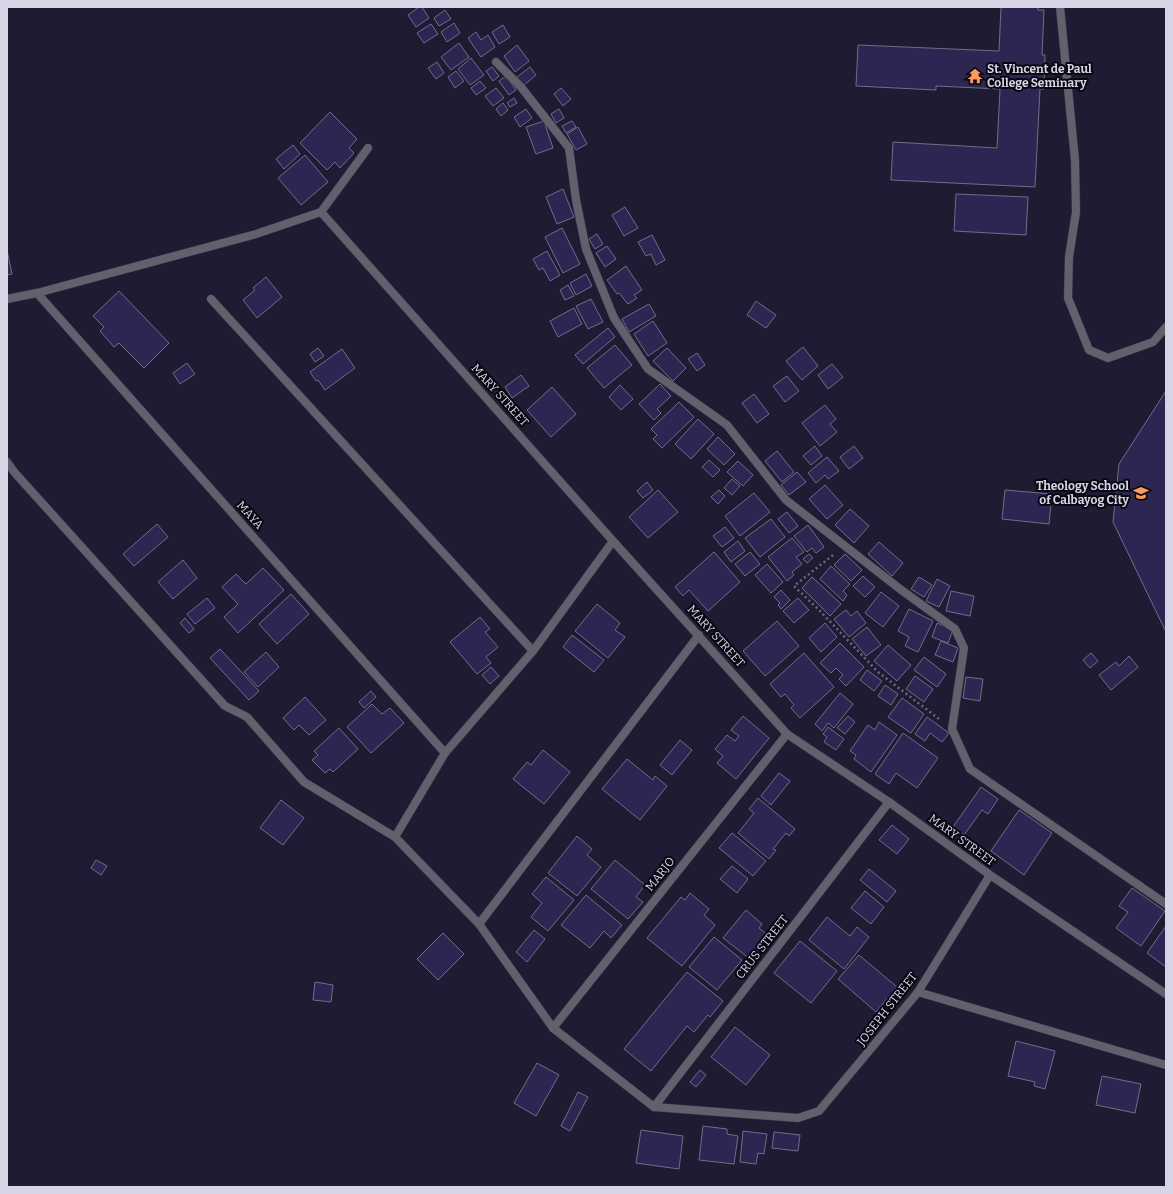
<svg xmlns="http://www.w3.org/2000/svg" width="1173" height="1194" font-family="Bitter,serif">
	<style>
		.building { fill: #2e2652; stroke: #706d89 }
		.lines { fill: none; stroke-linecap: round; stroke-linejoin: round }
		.lane-casing { stroke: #38354b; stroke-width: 9 }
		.street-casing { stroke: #38354b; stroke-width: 9 }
		.path { stroke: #6b697d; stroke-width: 2.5; stroke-dasharray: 2 3; stroke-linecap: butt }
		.lane { stroke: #61606c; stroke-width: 8 }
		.street { stroke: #61606c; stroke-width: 8 }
		.labels { text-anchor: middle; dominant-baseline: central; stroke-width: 4; stroke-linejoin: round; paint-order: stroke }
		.poi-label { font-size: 12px; font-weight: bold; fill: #d6d5e5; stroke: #080711; text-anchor: start }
		.street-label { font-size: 12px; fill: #d6d5e5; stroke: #080711 }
	</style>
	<rect width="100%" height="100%" fill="#1e1b32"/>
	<!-- building -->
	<g class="building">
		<path d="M419 7H422L429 18 416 27 408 15Z"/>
		<path d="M1001 7H1038V10H1044L1042 55H1045L1044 89H1040L1035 187 891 180 893 142 997 148 1000 89 936 86V90L856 86 858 45 999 51Z"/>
		<path d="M445 10 451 19 439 26 434 18Z"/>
		<path d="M454 23 460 33 447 42 441 32Z"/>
		<path d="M431 24 438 34 424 43 417 33Z"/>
		<path d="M503 25 510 37 499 44 492 32Z"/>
		<path d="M476 32 481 40 488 35 495 47 481 57 468 38Z"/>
		<path d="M459 43 469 57 451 70 441 57Z"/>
		<path d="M517 45 529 61 515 72 504 56Z"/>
		<path d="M471 58 484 75 470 85 458 69Z"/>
		<path d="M437 62 444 73 436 79 428 68Z"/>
		<path d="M492 67 499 76 493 81 486 71Z"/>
		<path d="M530 67 536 75 523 86 517 77Z"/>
		<path d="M456 71 464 81 455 88 448 77Z"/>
		<path d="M506 76 516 90 509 95 499 81Z"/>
		<path d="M480 81 486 88 476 95 471 88Z"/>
		<path d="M496 88 504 98 493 106 485 96Z"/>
		<path d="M561 88 571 99 563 106 554 94Z"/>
		<path d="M514 98 517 103 510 107 507 103Z"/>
		<path d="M503 103 508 110 501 116 496 109Z"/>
		<path d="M526 109 532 118 520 127 514 117Z"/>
		<path d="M559 109 564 118 556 123 551 114Z"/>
		<path d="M330 112 357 139 349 148 354 153 340 168 335 162 327 170 300 143Z"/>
		<path d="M544 121 553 148 536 154 526 127Z"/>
		<path d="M572 121 576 127 566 133 562 126Z"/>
		<path d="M578 127 587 144 576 150 567 134Z"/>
		<path d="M293 145 300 154 284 169 276 159Z"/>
		<path d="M305 155 328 182 301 205 278 178Z"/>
		<path d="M563 189 574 217 557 224 546 197Z"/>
		<path d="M956 194 1028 197 1026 235 954 231Z"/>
		<path d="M625 207 638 228 624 236 612 215Z"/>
		<path d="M562 228 580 264 563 273 545 237Z"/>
		<path d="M597 234 603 244 595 249 589 239Z"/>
		<path d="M652 235 665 260 656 265 651 254 646 256 638 242Z"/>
		<path d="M607 246 616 259 605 267 596 253Z"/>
		<path d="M7 250 12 274 7 275Z"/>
		<path d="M547 251 560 275 550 281 543 268 539 270 533 259Z"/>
		<path d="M626 266 642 290 634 295 637 298 628 304 619 293 617 294 607 280Z"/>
		<path d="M586 274 592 286 576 295 570 283Z"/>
		<path d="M266 277 282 297 257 318 243 300 255 290 253 288Z"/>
		<path d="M568 285 574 296 565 300 560 290Z"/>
		<path d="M119 291 169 343 144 368 119 343 114 347 100 331 104 327 93 316Z"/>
		<path d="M591 299 603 322 588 329 576 306Z"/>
		<path d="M756 301 776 315 766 328 747 315Z"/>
		<path d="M649 304 656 316 629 332 622 319Z"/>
		<path d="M574 308 582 324 558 337 550 321Z"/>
		<path d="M653 321 667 343 648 356 634 334Z"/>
		<path d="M608 328 615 337 583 364 575 355Z"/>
		<path d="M615 345 632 365 604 388 587 368Z"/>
		<path d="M803 347 818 366 802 380 786 361Z"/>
		<path d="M318 348 324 356 315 362 310 354Z"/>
		<path d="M667 348 686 368 673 381 653 361Z"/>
		<path d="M342 349 355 368 325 390 318 380 316 381 310 372Z"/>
		<path d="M697 353 705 365 697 371 688 359Z"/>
		<path d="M187 363 195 374 180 384 173 373Z"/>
		<path d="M832 364 843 377 828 389 818 375Z"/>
		<path d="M521 375 529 386 512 398 505 387Z"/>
		<path d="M787 376 799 391 785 402 773 386Z"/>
		<path d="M660 384 671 396 657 409 661 413 654 420 639 404Z"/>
		<path d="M620 385 633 399 621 410 609 397Z"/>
		<path d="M552 387 576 414 551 437 527 410Z"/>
		<path d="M1166 391V632L1113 522 1119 464Z"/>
		<path d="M754 394 769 414 757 423 742 403Z"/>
		<path d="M679 402 694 417 662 448 653 439 657 435 651 429Z"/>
		<path d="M825 405 836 419 830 424 837 432 820 446 802 423Z"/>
		<path d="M698 419 714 434 691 459 675 444Z"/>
		<path d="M718 437 735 454 724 465 707 449Z"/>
		<path d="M815 446 822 456 811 465 803 456Z"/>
		<path d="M854 446 863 458 849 469 840 457Z"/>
		<path d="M777 451 794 472 782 482 765 461Z"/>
		<path d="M827 457 839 471 828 479 825 475 816 483 808 473Z"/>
		<path d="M709 460 720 470 713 477 702 467Z"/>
		<path d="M738 461 753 475 743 486 727 472Z"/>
		<path d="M797 472 806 482 789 495 781 485Z"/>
		<path d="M732 479 740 486 732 495 724 488Z"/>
		<path d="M647 482 653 490 643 498 637 491Z"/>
		<path d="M825 485 843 505 827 519 809 499Z"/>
		<path d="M658 490 678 512 648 538 629 517Z"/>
		<path d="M719 490 725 496 718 504 711 497Z"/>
		<path d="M1005 490 1052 494 1049 524 1002 519Z"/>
		<path d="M754 493 770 512 740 536 725 516Z"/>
		<path d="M850 509 869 526 854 543 835 525Z"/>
		<path d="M787 512 798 526 789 533 778 519Z"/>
		<path d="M771 519 785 537 760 557 745 538Z"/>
		<path d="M157 524 168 537 134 566 123 554Z"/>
		<path d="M808 525 824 547 816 553 812 548 807 552 794 536Z"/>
		<path d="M725 527 734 538 722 547 713 536Z"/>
		<path d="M792 538 804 552 796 557 802 564 792 572 794 575 787 581 768 557Z"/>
		<path d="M738 541 745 551 731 562 724 552Z"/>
		<path d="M879 542 903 563 892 576 868 554Z"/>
		<path d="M714 552 740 582 708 611 689 590 683 596 675 587Z"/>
		<path d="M750 552 760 564 745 576 735 564Z"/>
		<path d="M809 554 813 558 807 563 803 559Z"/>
		<path d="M845 554 862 570 851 581 834 565Z"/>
		<path d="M183 560 197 578 173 599 158 582Z"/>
		<path d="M767 564 783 582 771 593 755 575Z"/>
		<path d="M831 566 850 584 843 591 847 595 843 601 820 579Z"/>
		<path d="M263 568 284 590 238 633 224 617 238 604 222 587 236 574 246 584Z"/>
		<path d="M863 576 875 587 865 597 853 586Z"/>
		<path d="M812 577 841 604 830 616 802 588Z"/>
		<path d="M919 577 932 585 924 597 911 589Z"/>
		<path d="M937 579 950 586 939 607 926 601Z"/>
		<path d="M781 590 790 600 781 609 778 605 780 603 774 597Z"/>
		<path d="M951 591 974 596 970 616 946 611Z"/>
		<path d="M881 592 899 606 883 627 865 613Z"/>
		<path d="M291 594 309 614 277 644 259 624Z"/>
		<path d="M207 598 215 608 195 624 187 614Z"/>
		<path d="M798 598 809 610 794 623 783 611Z"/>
		<path d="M597 604 620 623 615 630 625 637 608 658 575 631Z"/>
		<path d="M909 609 933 621 918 652 905 646 909 637 898 631Z"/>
		<path d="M846 610 851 616 857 611 866 623 849 637 834 619Z"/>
		<path d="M480 617 490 629 485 632 498 647 486 657 491 663 477 674 450 642Z"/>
		<path d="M185 618 194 629 189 633 180 623Z"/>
		<path d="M777 621 799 646 765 676 743 651Z"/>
		<path d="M825 623 837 637 821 652 809 638Z"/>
		<path d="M937 623 953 630 948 643 932 637Z"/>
		<path d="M867 627 881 645 866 656 852 639Z"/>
		<path d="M572 635 604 660 594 672 563 647Z"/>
		<path d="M941 641 958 648 953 662 935 655Z"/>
		<path d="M840 643 864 667 846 686 839 679 843 675 836 668 831 673 820 663Z"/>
		<path d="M888 645 911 665 897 681 874 661Z"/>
		<path d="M220 649 259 691 249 700 210 658Z"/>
		<path d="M266 652 279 667 258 687 244 672Z"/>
		<path d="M804 653 834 687 800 718 791 708 794 705 785 694 781 697 770 684Z"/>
		<path d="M1091 653 1098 661 1090 668 1083 660Z"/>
		<path d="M1129 656 1138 667 1111 690 1099 675 1116 662 1119 666Z"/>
		<path d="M924 657 946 674 937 687 914 670Z"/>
		<path d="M491 667 499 676 490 684 482 675Z"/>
		<path d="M867 670 882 681 874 691 860 680Z"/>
		<path d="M915 676 933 689 924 702 906 689Z"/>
		<path d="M966 677 983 679 980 701 963 698Z"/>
		<path d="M885 685 898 694 891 705 878 696Z"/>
		<path d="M371 691 376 697 364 708 359 702Z"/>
		<path d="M840 693 853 704 834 728 828 723 822 731 815 724Z"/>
		<path d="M305 697 326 720 309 735 299 725 294 730 283 718Z"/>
		<path d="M902 698 924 714 911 733 888 717Z"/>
		<path d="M372 704 382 714 390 708 404 723 371 753 347 727Z"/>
		<path d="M743 716 769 738 736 779 717 763 723 756 715 749 727 735 735 741 739 736 731 730Z"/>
		<path d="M848 716 855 722 845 734 837 728Z"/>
		<path d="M927 717 949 733 942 742 930 733 925 741 915 734Z"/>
		<path d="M879 722 897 735 871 772 854 759 856 755 850 751 868 725 875 730Z"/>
		<path d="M828 727 844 739 836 750 824 742 827 737 823 734Z"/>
		<path d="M339 728 358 749 333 772 330 769 325 773 312 760 318 755 314 751Z"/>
		<path d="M903 733 938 758 917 788 896 773 889 784 875 774Z"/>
		<path d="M680 740 692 750 672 775 660 765Z"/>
		<path d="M543 750 570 772 544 804 513 779 527 762 531 765Z"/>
		<path d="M627 759 653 780 655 776 667 786 640 820 602 789Z"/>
		<path d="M779 773 790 781 771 805 761 796Z"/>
		<path d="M981 787 998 799 988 814 982 810 964 835 953 827Z"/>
		<path d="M758 798 795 829 789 836 786 833 773 849 776 850 769 859 738 833 754 813 749 809Z"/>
		<path d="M281 800 304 818 283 845 260 828Z"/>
		<path d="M1019 810 1052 833 1024 875 991 851Z"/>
		<path d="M892 825 909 839 897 854 879 840Z"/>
		<path d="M732 833 766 861 753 876 719 848Z"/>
		<path d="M577 836 592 849 587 855 601 867 577 896 548 873Z"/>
		<path d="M96 860 107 866 101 875 91 868Z"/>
		<path d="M615 860 645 885 636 897 643 902 628 919 591 889Z"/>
		<path d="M732 866 748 879 737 893 720 879Z"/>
		<path d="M869 869 896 891 887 902 860 880Z"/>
		<path d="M546 877 574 900 548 931 531 917 542 903 532 894Z"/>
		<path d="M1132 888 1165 911 1141 946 1116 928 1128 912 1119 906Z"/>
		<path d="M865 891 884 907 871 924 851 908Z"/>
		<path d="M690 893 709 909 704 915 715 925 682 966 647 938 681 897 685 900Z"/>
		<path d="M586 895 622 925 611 938 604 931 590 948 561 925Z"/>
		<path d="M746 910 762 924 759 928 769 936 750 959 723 938Z"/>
		<path d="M827 917 850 936 857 927 869 937 844 969 809 940Z"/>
		<path d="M1166 926V967L1147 953Z"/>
		<path d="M534 930 545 939 527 962 516 952Z"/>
		<path d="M443 933 464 954 438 980 417 959Z"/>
		<path d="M714 937 742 960 717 990 689 967Z"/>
		<path d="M800 941 837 971 811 1003 774 973Z"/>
		<path d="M859 955 897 987 876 1012 838 979Z"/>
		<path d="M687 972 723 1001 710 1017 708 1015 694 1032 687 1026 651 1071 624 1049Z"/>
		<path d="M315 982 333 985 331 1002 313 1000Z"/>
		<path d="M735 1027 770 1055 746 1085 711 1057Z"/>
		<path d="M1016 1041 1055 1051 1045 1089 1034 1086 1035 1082 1008 1076Z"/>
		<path d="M537 1063 559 1075 536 1116 514 1103Z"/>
		<path d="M700 1070 706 1075 696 1087 690 1082Z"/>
		<path d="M1102 1076 1141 1084 1135 1113 1096 1105Z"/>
		<path d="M578 1092 588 1097 570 1131 561 1126Z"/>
		<path d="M703 1126 727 1129V1134L738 1136 734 1164 699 1160Z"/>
		<path d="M641 1130 683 1136 679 1169 636 1163Z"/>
		<path d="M743 1131 767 1134 764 1154 758 1153 756 1164 740 1162Z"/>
		<path d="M774 1132 800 1135 798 1151 772 1148Z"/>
	</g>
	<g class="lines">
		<!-- lane casing -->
		<g class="lane-casing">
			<path id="lane" d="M1060 7 1075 160 1076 212 1069 257 1068 298 1089 350 1108 358 1153 342 1166 327"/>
		</g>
		<!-- street casing -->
		<g class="street-casing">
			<g id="street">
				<path d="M496 62 521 87 569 148 576 200 586 249 614 318 648 369 727 425 786 500 900 589 955 629 964 648 952 729 970 769 1166 904"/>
				<path d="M321 212 613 541 787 734 889 802 990 875 1166 994"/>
				<path d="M37 293 445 753"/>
				<path d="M7 299 37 293 256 234 321 212 368 148"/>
				<path d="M211 299 533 651"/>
				<path d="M7 462 15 473 225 706 247 717 304 782 395 837 479 924 553 1028 654 1107 798 1118 819 1111 918 992 990 875"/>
				<path d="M395 837 445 753 533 651 613 541"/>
				<path d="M479 924 699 635"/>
				<path d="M918 992 1166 1065"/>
				<path d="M553 1028 787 734"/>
				<path d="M654 1107 889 802"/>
			</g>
		</g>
		<!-- path -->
		<path class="path" d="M833 555 794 586 820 611 878 672 939 719"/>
		<!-- lane -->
		<use href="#lane" class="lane"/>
		<!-- street -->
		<use href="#street" class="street"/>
	</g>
	<!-- icons -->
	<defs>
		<g id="temple-bare" transform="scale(1.2)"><path d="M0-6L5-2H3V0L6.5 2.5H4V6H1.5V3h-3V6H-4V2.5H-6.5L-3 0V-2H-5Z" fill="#ff9b5a" stroke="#080711" stroke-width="2.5" paint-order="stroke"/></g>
		<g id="university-bare" transform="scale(1.2)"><path d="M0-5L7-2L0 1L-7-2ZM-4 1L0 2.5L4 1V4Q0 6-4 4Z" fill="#ff9b5a" stroke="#080711" stroke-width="2.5" paint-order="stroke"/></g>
	</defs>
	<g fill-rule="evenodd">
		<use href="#temple-bare" x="975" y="76"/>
		<use href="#university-bare" x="1141" y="493"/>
	</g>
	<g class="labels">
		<!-- poi labels -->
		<g class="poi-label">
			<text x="987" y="69">St. Vincent de Paul<tspan x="987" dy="14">College Seminary</tspan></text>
			<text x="1129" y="486" text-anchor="end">Theology School<tspan x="1129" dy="14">of Calbayog City</tspan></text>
		</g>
		<!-- street labels -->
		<g class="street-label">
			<text transform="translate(500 395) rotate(48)">MARY STREET</text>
			<text transform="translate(250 515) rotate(48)">MAYA</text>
			<text transform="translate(716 636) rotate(48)">MARY STREET</text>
			<text transform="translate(962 840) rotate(36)">MARY STREET</text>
			<text transform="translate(660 874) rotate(-52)">MARJO</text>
			<text transform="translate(762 947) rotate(-52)">CRUS STREET</text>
			<text transform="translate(887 1009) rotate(-52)">JOSEPH STREET</text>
		</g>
	</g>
	<!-- border -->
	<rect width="1173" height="1194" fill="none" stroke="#d6d5e5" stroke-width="16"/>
</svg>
